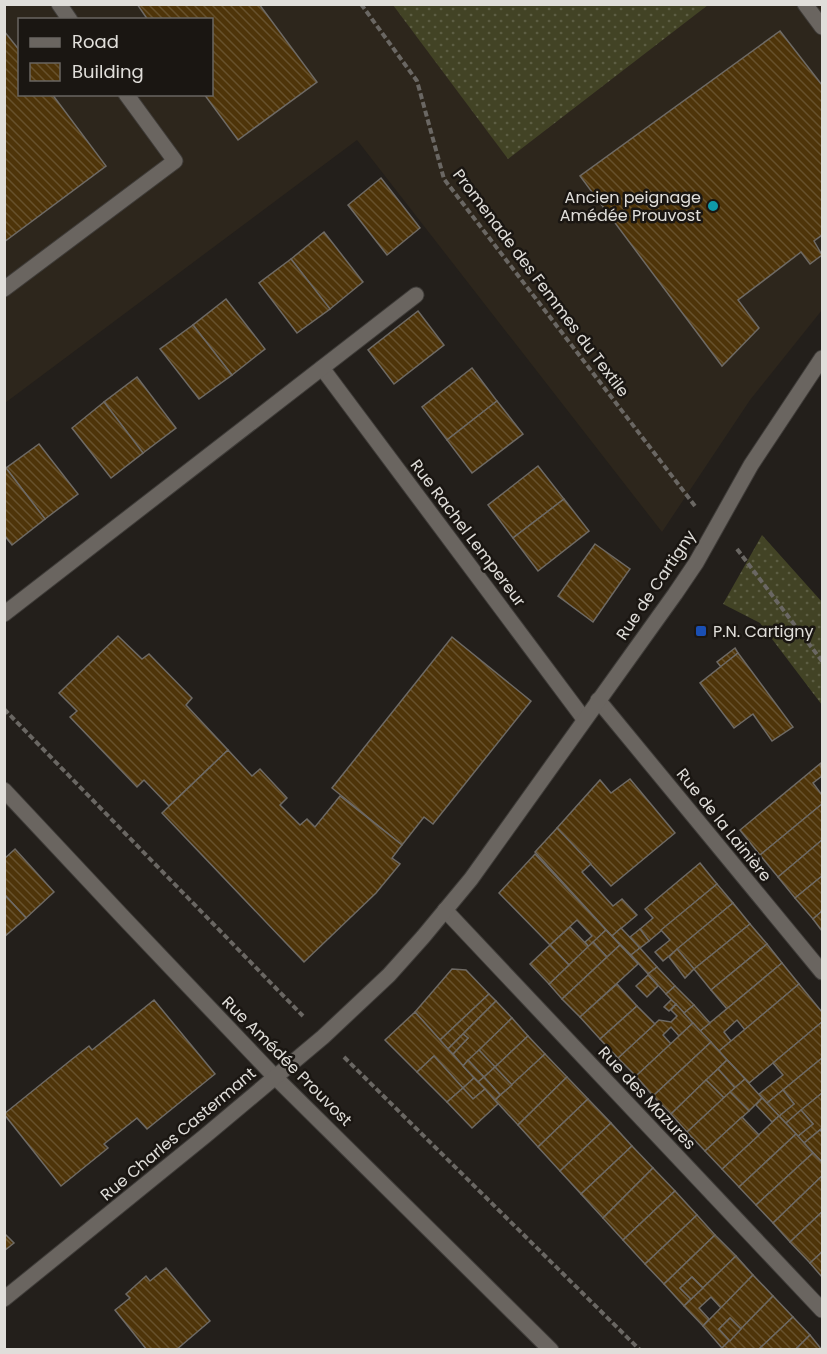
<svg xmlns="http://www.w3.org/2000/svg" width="827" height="1354" font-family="Poppins,sans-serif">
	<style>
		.built { fill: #2d261c; fill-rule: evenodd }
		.grass { fill: url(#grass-dots) }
		.building { fill: url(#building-back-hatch); stroke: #6e6a65; stroke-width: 1.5 }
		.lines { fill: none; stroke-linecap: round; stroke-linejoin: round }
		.minor-casing { stroke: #3f3c39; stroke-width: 17 }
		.path { stroke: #6a6763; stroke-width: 4; stroke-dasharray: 6 3; stroke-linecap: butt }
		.minor { stroke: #6a6560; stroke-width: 15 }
		.culture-dot { fill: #0f9aa8; stroke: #1a1612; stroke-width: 2 }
		.transit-dot { fill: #1a4fb4; stroke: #1a1612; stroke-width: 2 }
		.labels { text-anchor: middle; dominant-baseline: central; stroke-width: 5; stroke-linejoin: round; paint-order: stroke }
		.poi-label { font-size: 16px; fill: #e0deda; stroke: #1a1612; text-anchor: end }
		.street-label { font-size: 16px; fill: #e0deda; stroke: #1a1612 }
	</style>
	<defs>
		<pattern id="grass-dots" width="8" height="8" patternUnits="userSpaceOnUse" patternTransform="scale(1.5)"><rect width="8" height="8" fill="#424325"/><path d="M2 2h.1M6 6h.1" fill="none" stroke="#5d5e44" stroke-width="1.8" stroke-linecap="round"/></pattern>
		<pattern id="building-back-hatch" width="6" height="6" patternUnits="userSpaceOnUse" patternTransform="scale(1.5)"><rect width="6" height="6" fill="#4e3409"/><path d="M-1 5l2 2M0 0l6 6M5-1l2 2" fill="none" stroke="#67512c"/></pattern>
	</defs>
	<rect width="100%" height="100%" fill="#231f1b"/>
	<!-- built -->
	<path class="built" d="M5 5H822V310L750 400 662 532 357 140 5 403ZM20 20H212V94H20Z"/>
	<!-- grass -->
	<g class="grass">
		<path d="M393 5H708L508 159Z"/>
		<path d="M762 535 822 602V705L760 623 723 604Z"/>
	</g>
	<!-- building -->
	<g class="building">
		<path d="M137 4H259L317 82 238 140 204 94H212V20H148Z"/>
		<path d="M4 31 20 51V94H52L106 166 4 242Z"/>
		<path d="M780 31 822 85V235L814 241 822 255 810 264 801 252 738 300 759 328 722 366 580 176Z"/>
		<path d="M381 178 420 228 387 255 348 205Z"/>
		<path d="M324 232 363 282 330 309 291 259Z"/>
		<path d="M291 259 330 309 297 333 259 283Z"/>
		<path d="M226 299 265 349 232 375 193 325Z"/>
		<path d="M418 311 444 345 394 384 368 350Z"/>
		<path d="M193 325 232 375 199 399 160 349Z"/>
		<path d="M472 368 497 401 447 440 422 407Z"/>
		<path d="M137 377 176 428 143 453 104 402Z"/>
		<path d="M497 401 523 434 472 473 447 440Z"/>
		<path d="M104 402 143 453 111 478 72 428Z"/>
		<path d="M39 444 78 494 45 519 6 468Z"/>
		<path d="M538 466 564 499 513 538 488 505Z"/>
		<path d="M6 468 45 519 12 545 4 535V470Z"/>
		<path d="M564 499 589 531 538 571 513 538Z"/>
		<path d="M595 544 630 569 593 622 558 596Z"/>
		<path d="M118 636 142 659 149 654 192 698 186 705 228 750 169 806 144 780 137 787 70 717 77 711 59 693Z"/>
		<path d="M452 637 531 701 433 824 424 817 402 845 332 788Z"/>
		<path d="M735 648 738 653 721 667 717 662Z"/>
		<path d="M738 653 793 727 772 741 753 714 734 728 700 683Z"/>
		<path d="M228 750 252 776 260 769 287 798 280 805 300 825 307 819 315 827 340 796 402 845 392 858 400 864 376 893 304 962 162 813Z"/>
		<path d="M821 763 822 776 813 783 822 795V804L760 855 740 830Z"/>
		<path d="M630 779 675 833 611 886 557 828 600 780 611 793Z"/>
		<path d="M822 804V840L778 877 760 855Z"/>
		<path d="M557 828 591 864 582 872 613 906 622 899 637 915 612 936 535 852Z"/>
		<path d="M822 840V876L795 898 778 877Z"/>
		<path d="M15 849 54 892 26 918 4 894V859Z"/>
		<path d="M535 854 606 930 589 947 585 942 592 936 577 920 550 945 499 893Z"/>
		<path d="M700 863 717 884 649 941 640 929 653 918 645 909Z"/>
		<path d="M822 876V911L813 919 795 898Z"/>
		<path d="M717 884 733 903 663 961 655 952 670 940 661 930Z"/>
		<path d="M4 894 26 918 4 937Z"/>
		<path d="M733 903 750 924 694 969 677 949Z"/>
		<path d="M822 911V931L813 919Z"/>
		<path d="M750 924 767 944 711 990 694 969Z"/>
		<path d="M570 927 589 947 569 965 550 945Z"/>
		<path d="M621 928 640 948 631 955 612 936Z"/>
		<path d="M640 929 649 941 640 948 630 937Z"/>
		<path d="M606 930 620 945 607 957 593 942Z"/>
		<path d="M593 942 607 957 562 999 549 984Z"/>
		<path d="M767 944 782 963 727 1009 711 990Z"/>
		<path d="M550 945 569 965 549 984 530 964Z"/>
		<path d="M620 945 638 964 580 1017 562 999Z"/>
		<path d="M640 948 657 967 648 974 631 955Z"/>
		<path d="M677 949 694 969 685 978 669 957Z"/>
		<path d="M782 963 799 984 745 1030 737 1020 724 1032 731 1041 719 1051 700 1031Z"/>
		<path d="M657 967 675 986 666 994 648 974Z"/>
		<path d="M452 969 466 970 489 994 440 1040 415 1012Z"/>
		<path d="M648 975 658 986 647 997 636 986Z"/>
		<path d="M617 984 637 1006 600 1039 580 1017Z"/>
		<path d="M799 984 822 1012V1022L749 1083 719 1051Z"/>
		<path d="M675 986 694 1005 684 1013 666 994Z"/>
		<path d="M489 994 496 1001 448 1049 440 1040Z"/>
		<path d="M154 1000 215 1074 147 1129 137 1118 104 1144 108 1148 61 1186 4 1114 71 1060 89 1046 92 1050Z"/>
		<path d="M671 1000 676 1004 669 1011 664 1007Z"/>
		<path d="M496 1001 512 1018 463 1066 453 1054 468 1038 463 1034Z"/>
		<path d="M676 1004 693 1023 679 1036 671 1027 663 1035 671 1044 636 1076 618 1058 659 1020 671 1022 677 1016 671 1010Z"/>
		<path d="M694 1005 710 1023 700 1031 684 1013Z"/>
		<path d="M637 1006 655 1024 618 1058 600 1039Z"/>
		<path d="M415 1012 474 1078 463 1088 434 1056 417 1072 385 1040Z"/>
		<path d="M512 1018 528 1036 495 1067 479 1050Z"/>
		<path d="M822 1022V1058L767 1103 759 1094 783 1075 773 1063Z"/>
		<path d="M693 1023 711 1042 653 1096 636 1076Z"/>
		<path d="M463 1034 468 1038 453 1054 448 1049Z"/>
		<path d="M528 1036 545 1054 512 1085 495 1067Z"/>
		<path d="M711 1042 727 1060 671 1114 653 1096Z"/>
		<path d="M479 1050 495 1067 484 1077 468 1060Z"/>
		<path d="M545 1054 567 1077 518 1125 495 1100Z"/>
		<path d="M434 1056 463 1088 447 1102 417 1072Z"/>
		<path d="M822 1058V1093L786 1123 779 1116 794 1104 783 1090Z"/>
		<path d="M468 1060 484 1077 478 1082 463 1066Z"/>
		<path d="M727 1060 745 1079 735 1088 718 1069Z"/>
		<path d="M495 1067 512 1085 500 1095 484 1077Z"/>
		<path d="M718 1069 735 1088 724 1098 706 1080Z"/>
		<path d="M484 1077 500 1095 495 1100 478 1082Z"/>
		<path d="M567 1077 588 1099 538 1147 518 1125Z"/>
		<path d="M474 1078 485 1089 473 1099 463 1088Z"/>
		<path d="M745 1079 762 1098 749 1111 730 1092Z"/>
		<path d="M706 1080 724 1098 687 1132 671 1114Z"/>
		<path d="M463 1088 473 1099 485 1089 498 1104 472 1128 447 1102Z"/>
		<path d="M783 1090 794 1104 779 1116 767 1103Z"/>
		<path d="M730 1092 749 1111 705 1151 687 1132Z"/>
		<path d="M822 1093V1128L804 1143 798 1136 813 1124 801 1110Z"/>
		<path d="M762 1098 779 1116 772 1122 756 1105Z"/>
		<path d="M588 1099 611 1123 560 1171 538 1147Z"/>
		<path d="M801 1110 813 1124 798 1136 786 1123Z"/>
		<path d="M779 1116 796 1134 739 1187 722 1169Z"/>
		<path d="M742 1117 759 1135 722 1169 705 1151Z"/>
		<path d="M611 1123 632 1146 581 1194 560 1171Z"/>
		<path d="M820 1130 822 1132V1162L804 1143Z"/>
		<path d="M796 1134 813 1153 756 1205 739 1187Z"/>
		<path d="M632 1146 653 1168 603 1218 581 1194Z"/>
		<path d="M813 1153 822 1162V1176L773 1223 756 1205Z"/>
		<path d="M653 1168 675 1191 623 1240 603 1218Z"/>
		<path d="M822 1176V1212L790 1242 773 1223Z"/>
		<path d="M675 1191 697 1215 645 1264 623 1240Z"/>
		<path d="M822 1212V1252L810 1263 790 1242Z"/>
		<path d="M697 1215 715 1235 664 1284 645 1264Z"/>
		<path d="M4 1233 14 1243 4 1251Z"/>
		<path d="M715 1235 736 1256 703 1288 692 1277 680 1288 691 1299 684 1306 664 1284Z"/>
		<path d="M822 1252V1277L810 1263Z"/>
		<path d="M736 1256 753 1275 721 1308 711 1297 699 1308 709 1319 703 1326 684 1306Z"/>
		<path d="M166 1268 210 1321 176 1350H147L115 1310 130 1298 126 1294 146 1276 150 1281Z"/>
		<path d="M753 1275 773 1296 741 1329 730 1318 719 1329 730 1341 722 1348 703 1326Z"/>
		<path d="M692 1277 703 1288 691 1299 680 1288Z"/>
		<path d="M773 1296 793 1317 758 1350H724L722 1348Z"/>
		<path d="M793 1317 810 1335 795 1350H758Z"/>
		<path d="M730 1318 741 1329 730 1341 719 1329Z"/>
		<path d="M810 1335 822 1350H795Z"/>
	</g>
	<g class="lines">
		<!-- minor casing -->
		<g class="minor-casing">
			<g id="minor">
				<path d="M59 4 70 20"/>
				<path d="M805 4 822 27"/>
				<path d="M4 289 175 161 126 94"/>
				<path d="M322 368 584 719"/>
				<path d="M4 614 416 295"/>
				<path d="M598 700 822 972"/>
				<path d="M4 790 123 917 275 1077 551 1350"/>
				<path d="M445 910 822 1310"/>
				<path d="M4 1299 205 1136 323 1037 389 975 423 937 471 879 675 594 696 563 751 465 822 358"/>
			</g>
		</g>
		<!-- path -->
		<g class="path">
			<path d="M361 4 417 81 444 179 695 506"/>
			<path d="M737 549 822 661"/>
			<path d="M4 709 303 1016"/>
			<path d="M344 1057 640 1350"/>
		</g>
		<!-- minor -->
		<use href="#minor" class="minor"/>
	</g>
	<!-- markers -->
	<circle class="culture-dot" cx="713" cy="206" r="6"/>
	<rect class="transit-dot" x="695" y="625" width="12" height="12" rx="3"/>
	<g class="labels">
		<!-- poi labels -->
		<g class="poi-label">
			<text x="701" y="197">Ancien peignage<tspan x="701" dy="18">Amédée Prouvost</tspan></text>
			<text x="713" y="631" text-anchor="start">P.N. Cartigny</text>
		</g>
		<!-- street labels -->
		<g class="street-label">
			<text transform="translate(541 283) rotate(53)">Promenade des Femmes du Textile</text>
			<text transform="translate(468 533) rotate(53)">Rue Rachel Lempereur</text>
			<text transform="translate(656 585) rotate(-56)">Rue de Cartigny</text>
			<text transform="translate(724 825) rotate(51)">Rue de la Lainière</text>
			<text transform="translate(287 1061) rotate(45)">Rue Amédée Prouvost</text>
			<text transform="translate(647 1098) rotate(47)">Rue des Mazures</text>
			<text transform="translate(178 1134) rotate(-40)">Rue Charles Castermant</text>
		</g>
	</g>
	<!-- border -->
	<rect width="827" height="1354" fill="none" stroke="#e0deda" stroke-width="12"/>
	<!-- legend -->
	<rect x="18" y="18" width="195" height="78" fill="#1a1612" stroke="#696662" stroke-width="1.5"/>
	<rect x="30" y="38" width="30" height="9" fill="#6a6560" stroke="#696662" stroke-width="1.5"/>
	<text x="72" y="48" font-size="18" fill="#e0deda">Road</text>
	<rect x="30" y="63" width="30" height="18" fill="url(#building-back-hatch)" stroke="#696662" stroke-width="1.5"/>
	<text x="72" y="78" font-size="18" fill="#e0deda">Building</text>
</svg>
